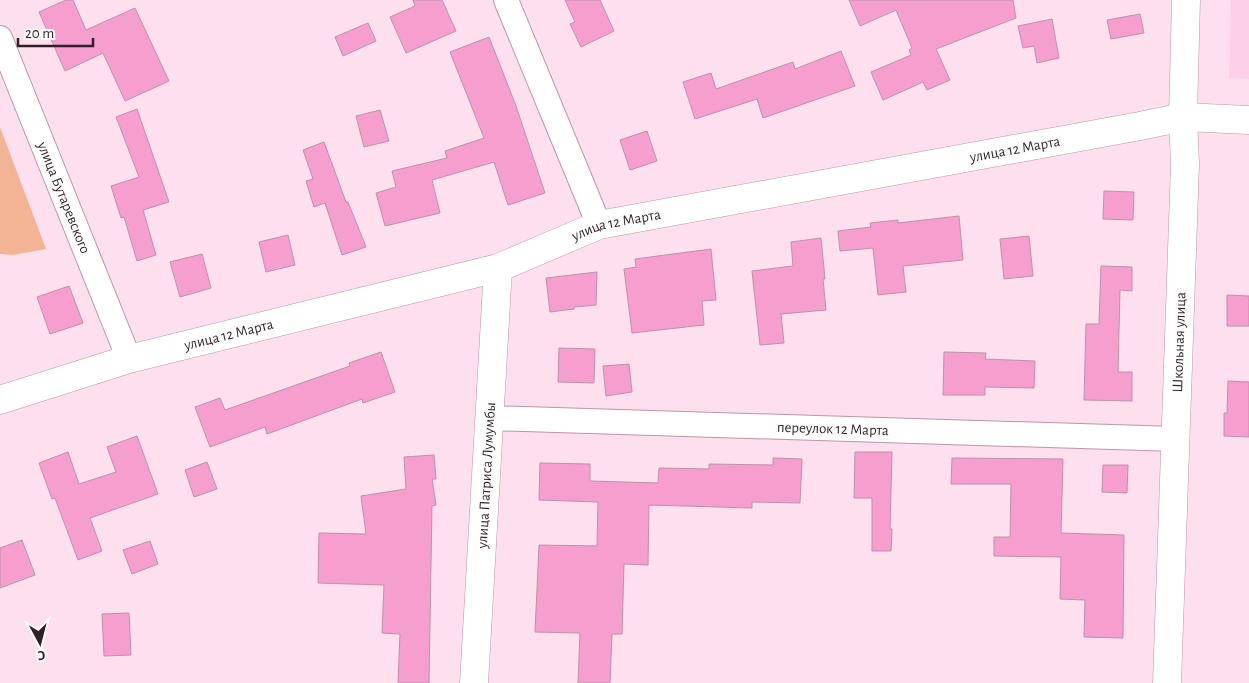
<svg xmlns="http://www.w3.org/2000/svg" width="1249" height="683" font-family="'Alegreya Sans',sans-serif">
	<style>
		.built { fill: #fdd0e7 }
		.green { fill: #f3b496 }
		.building { fill: #f69fcf; stroke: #be91a9 }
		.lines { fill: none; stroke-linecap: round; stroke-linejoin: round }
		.street-casing { stroke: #c193ab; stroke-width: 26 }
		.secondary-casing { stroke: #c193ab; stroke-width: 29 }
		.street { stroke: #fff; stroke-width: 24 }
		.secondary { stroke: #fff; stroke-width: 28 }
		.labels { text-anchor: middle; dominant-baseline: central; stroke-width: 4; stroke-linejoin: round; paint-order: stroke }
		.street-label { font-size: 15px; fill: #311f28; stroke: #fff }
	</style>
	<rect width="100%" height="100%" fill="#fddfee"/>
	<!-- built -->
	<path class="built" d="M1231 0H1249V79L1229 78Z"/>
	<!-- green -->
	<path class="green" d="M0 127 46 249 13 255 0 254Z"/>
	<!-- building -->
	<g class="building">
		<path d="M66 0H73L86 30 135 8 169 81 125 101 103 53 65 71 39 12Z"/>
		<path d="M413 0H442L456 31 406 53 390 17 415 6Z"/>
		<path d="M565 0H600L614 31 581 47 570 24 575 22Z"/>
		<path d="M849 0H1013L1016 18 936 49 950 80 927 90 923 82 883 100 871 72 911 55 909 50 912 48 896 10 860 26Z"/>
		<path d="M1140 14 1144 33 1111 39 1107 20Z"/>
		<path d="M1052 19 1059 58 1037 63 1034 46 1023 48 1018 26Z"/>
		<path d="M368 23 376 41 343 56 335 37Z"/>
		<path d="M489 37 516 106 545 193 508 205 494 162 432 180 440 213 385 226 376 193 396 187 392 171 447 158 445 151 484 138 450 52Z"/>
		<path d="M841 51 855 86 763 118 757 99 695 119 683 82 711 73 716 89 793 62 795 69Z"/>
		<path d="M137 109 169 202 143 210 156 255 137 261 124 217 121 218 111 186 139 177 116 117Z"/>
		<path d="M380 110 389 141 364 147 356 116Z"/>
		<path d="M647 131 657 161 630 170 620 140Z"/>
		<path d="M324 142 346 202H348L366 247 342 255 325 203 314 207 306 181 313 179 303 150Z"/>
		<path d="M1104 191 1134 192 1133 220 1103 219Z"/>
		<path d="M959 216 963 260 903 266 906 292 878 295 873 248 840 251 838 231 871 227 870 223 898 220V223Z"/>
		<path d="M288 235 295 265 266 272 259 242Z"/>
		<path d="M1029 236 1033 276 1004 279 1000 239Z"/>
		<path d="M821 238 825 279H823L826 310 781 314 784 343 760 345 752 271 793 266 791 242Z"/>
		<path d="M711 249 716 300 702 301 704 325 632 333 624 269 636 267 635 259Z"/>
		<path d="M202 254 211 288 180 297 170 262Z"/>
		<path d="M1101 266 1132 267V291L1120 290 1118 372H1132V401L1084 400 1086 324H1099Z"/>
		<path d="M597 272 596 305 574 307V309L550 312 546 278Z"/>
		<path d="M69 286 83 323 50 334 37 297Z"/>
		<path d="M1227 295 1249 296V326H1227Z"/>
		<path d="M559 348 595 349 594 383 558 382Z"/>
		<path d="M381 352 395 392 363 403 362 399 267 434 265 427 210 447 195 407 220 398 225 410 350 366 349 363Z"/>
		<path d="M944 352 986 353 985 359 1035 361 1034 388 985 387V395H943Z"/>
		<path d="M629 364 632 392 606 396 603 366Z"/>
		<path d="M1228 381 1249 382V437L1224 436V413H1227Z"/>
		<path d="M137 436 158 494 90 518 102 551 78 560 55 498 52 499 39 463 68 452 79 484 116 472 107 447Z"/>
		<path d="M855 452H892L890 529H892L891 551H872V498H854Z"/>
		<path d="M434 455 436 479H432L436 505 432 506 429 683H398L400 634 382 633 384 585 318 583 319 533 366 534 361 496 406 489 404 457Z"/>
		<path d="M773 458 802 459 800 503 752 502V508L649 505 648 565 624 564 622 634H612L610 683H578L580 633 535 632 539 545 597 546 598 502 539 500 540 463 590 464V481L658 483 659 468 709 469V464L773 465Z"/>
		<path d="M952 458 1063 459 1061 533 1124 535 1123 638 1084 637 1085 600 1060 599 1061 557 994 556V537H1010L1011 484H951Z"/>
		<path d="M207 462 217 489 194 497 185 470Z"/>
		<path d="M1103 465H1128L1127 493 1102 492Z"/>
		<path d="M22 540 35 575 0 588V548Z"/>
		<path d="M150 541 158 564 132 574 123 550Z"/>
		<path d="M129 613 131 655 104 656 102 614Z"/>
	</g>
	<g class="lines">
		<!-- street casing -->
		<g class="street-casing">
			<g id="street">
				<path d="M506 0 599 225"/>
				<path id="s1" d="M0 38 129 359"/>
				<path id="s2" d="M489 418 1176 439"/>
			</g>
		</g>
		<!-- secondary casing -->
		<g class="secondary-casing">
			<g id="secondary">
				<path id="s3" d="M0 400 129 359 498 268 599 225 1140 126 1183 117 1249 120"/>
				<path id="s4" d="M474 683 498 268"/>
				<path id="s5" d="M1167 683 1185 164 1183 117 1186 0"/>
			</g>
		</g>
		<!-- street -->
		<use href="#street" class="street"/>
		<!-- secondary -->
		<use href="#secondary" class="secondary"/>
	</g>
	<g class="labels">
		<!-- street labels -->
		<g class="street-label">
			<text stroke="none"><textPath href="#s3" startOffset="1048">улица 12 Марта</textPath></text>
			<text stroke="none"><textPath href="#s1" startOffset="172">улица Бутаревского</textPath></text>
			<text stroke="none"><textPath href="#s3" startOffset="642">улица 12 Марта</textPath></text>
			<text stroke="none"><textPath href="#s3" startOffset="238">улица 12 Марта</textPath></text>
			<text stroke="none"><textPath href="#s5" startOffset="341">Школьная улица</textPath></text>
			<text stroke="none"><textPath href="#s2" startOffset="344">переулок 12 Марта</textPath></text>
			<text stroke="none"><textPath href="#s4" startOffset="208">улица Патриса Лумумбы</textPath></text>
		</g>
	</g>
	<!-- north arrow -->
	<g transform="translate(40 643) rotate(173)" stroke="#ffffff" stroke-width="4" paint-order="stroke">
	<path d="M0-4L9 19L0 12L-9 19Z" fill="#311f28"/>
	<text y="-8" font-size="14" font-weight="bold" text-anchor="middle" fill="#311f28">С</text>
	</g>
	<!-- scale -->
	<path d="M18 38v8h75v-8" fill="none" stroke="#311f28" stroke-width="2.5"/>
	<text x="25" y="38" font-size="15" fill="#311f28" stroke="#ffffff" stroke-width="4" paint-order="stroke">20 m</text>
</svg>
